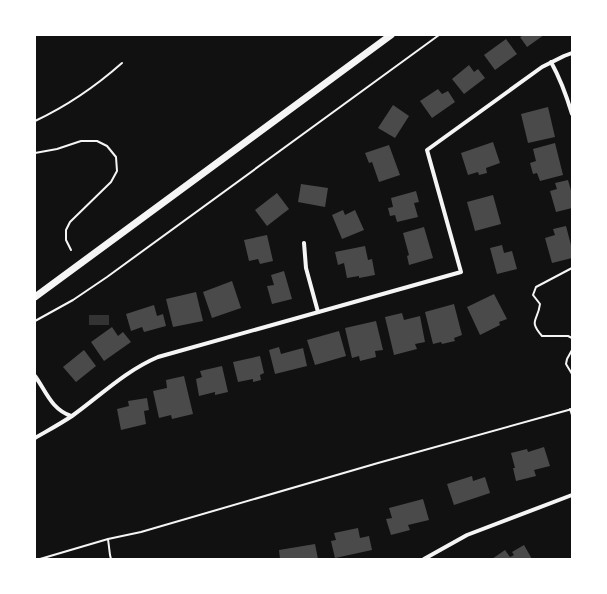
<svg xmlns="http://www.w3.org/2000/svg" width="607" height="594" font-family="'Nunito Sans',sans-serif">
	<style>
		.water { fill: #333 }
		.building { fill: #4a4a4a }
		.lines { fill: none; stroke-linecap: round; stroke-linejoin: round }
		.path { stroke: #f5f5f5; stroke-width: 2 }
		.minor { stroke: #f5f5f5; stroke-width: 4 }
		.secondary { stroke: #f5f5f5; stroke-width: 7 }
	</style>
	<rect width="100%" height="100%" fill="#111"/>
	<!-- water -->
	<rect class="water" x="89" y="315" width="20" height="10"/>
	<!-- building -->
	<g class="building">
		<path d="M524 35H544L527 47 520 37Z"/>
		<path d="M506 39 517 54 495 70 484 55Z"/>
		<path d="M469 65 474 72 478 69 485 78 464 94 452 79Z"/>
		<path d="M438 89 442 94 448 91 455 102 432 118 420 101Z"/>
		<path d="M393 105 409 116 395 138 378 128Z"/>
		<path d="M548 107 555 137 528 143 521 114Z"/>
		<path d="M493 142 500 163 486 168 487 173 479 175 478 172 468 175 461 153Z"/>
		<path d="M555 143 563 175 540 181 537 173 533 174 530 163 536 161 533 149Z"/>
		<path d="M389 145 400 175 379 182 372 162 369 163 365 153Z"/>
		<path d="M568 180 572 194V208L556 212 550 191 557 189 555 183Z"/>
		<path d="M301 184 328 188 325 207 298 202Z"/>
		<path d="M416 191 419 202 414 203 418 217 397 222 395 215 390 216 388 208 393 207 391 198Z"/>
		<path d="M277 193 289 209 267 226 255 210Z"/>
		<path d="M493 195 501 224 475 231 467 202Z"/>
		<path d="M343 210 345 215 355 210 364 230 342 239 332 215Z"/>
		<path d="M566 226 572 249V258L552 263 545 238 555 235 553 229Z"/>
		<path d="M424 227 433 258 409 265 407 256 409 255 403 233Z"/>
		<path d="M267 235 273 261 260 264 258 259 249 261 244 240Z"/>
		<path d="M502 245 504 253 512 251 517 269 497 274 490 248Z"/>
		<path d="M365 246 368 260 372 259 375 275 359 278V276L347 278 344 263 338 265 335 252Z"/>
		<path d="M284 271 292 299 272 304 267 286 274 285 271 275Z"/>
		<path d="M232 281 241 308 212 318 203 292Z"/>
		<path d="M196 292 203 321 173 327 166 299Z"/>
		<path d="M494 294 507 319 499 322 500 325 480 335 467 307Z"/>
		<path d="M454 304 462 335 454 338 455 341 442 344 441 342 433 344 425 312Z"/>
		<path d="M154 305 157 316 163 314 166 326 144 332 142 327 131 331 126 314Z"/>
		<path d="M402 313 404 320 420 316 425 342 415 344 417 349 394 355 385 317Z"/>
		<path d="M376 321 383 350 375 351 376 357 360 361 359 356 352 358 345 328Z"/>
		<path d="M112 327 118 336 123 332 131 342 104 361 91 342Z"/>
		<path d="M339 331 346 356 315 365 307 340Z"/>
		<path d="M279 347 281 354 303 348 307 366 275 374 269 350Z"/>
		<path d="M84 350 96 366 76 382 63 367Z"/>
		<path d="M260 356 264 373 260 375 261 380 253 382V379L238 382 233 362Z"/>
		<path d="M222 366 228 392 215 395V392L199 396 196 379 202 377 200 371Z"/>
		<path d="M184 376 193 414 172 419 171 415 159 418 153 391 167 388 166 380Z"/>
		<path d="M147 398 149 410 144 411 146 424 121 430 117 409 129 406 128 401Z"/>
		<path d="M544 447 550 466 534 470 536 476 516 481 513 468H515L511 453 527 449 528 452Z"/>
		<path d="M472 476 473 481 485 477 490 493 454 505 447 484Z"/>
		<path d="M423 499 429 520 408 525 410 530 391 535 386 519 392 518 389 508Z"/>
		<path d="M358 528 360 538 369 536 372 550 335 558 331 541 336 540 334 533Z"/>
		<path d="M315 544 318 559H280L279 550Z"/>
		<path d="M524 545 532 559H492L505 550 510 557 514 555 512 552Z"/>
	</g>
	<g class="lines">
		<!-- path -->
		<g class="path">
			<path d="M35 121C67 106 96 86 122 63"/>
			<path d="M35 153 57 149 81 141H97L107 146 116 157 117 171 111 182 70 222 66 230V240L71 250"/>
			<path d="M572 268 536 287 533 295 540 304C538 321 528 320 542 336H568L572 338"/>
			<path d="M35 321 73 300 107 277 439 35"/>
			<path d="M572 350 567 359 566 364 572 374"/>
			<path d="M570 409 572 415"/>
			<path d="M108 539 110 555 111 559"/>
			<path d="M40 559 108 539 141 532 378 463 572 409"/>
		</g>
		<!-- minor -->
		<g class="minor">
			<path d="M551 62C561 80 566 94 572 114"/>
			<path d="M304 243 306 268 318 312"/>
			<path d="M35 376C46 391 51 409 71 416"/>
			<path d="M35 438C47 431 60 424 72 416 100 396 125 371 158 357L461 272 427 150 542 67 564 56 572 53"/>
			<path d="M424 559 467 535 572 495"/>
		</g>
		<!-- secondary -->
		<path class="secondary" d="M35 297 391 35"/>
	</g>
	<!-- border -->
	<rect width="607" height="594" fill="none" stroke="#ffffff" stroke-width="72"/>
</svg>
